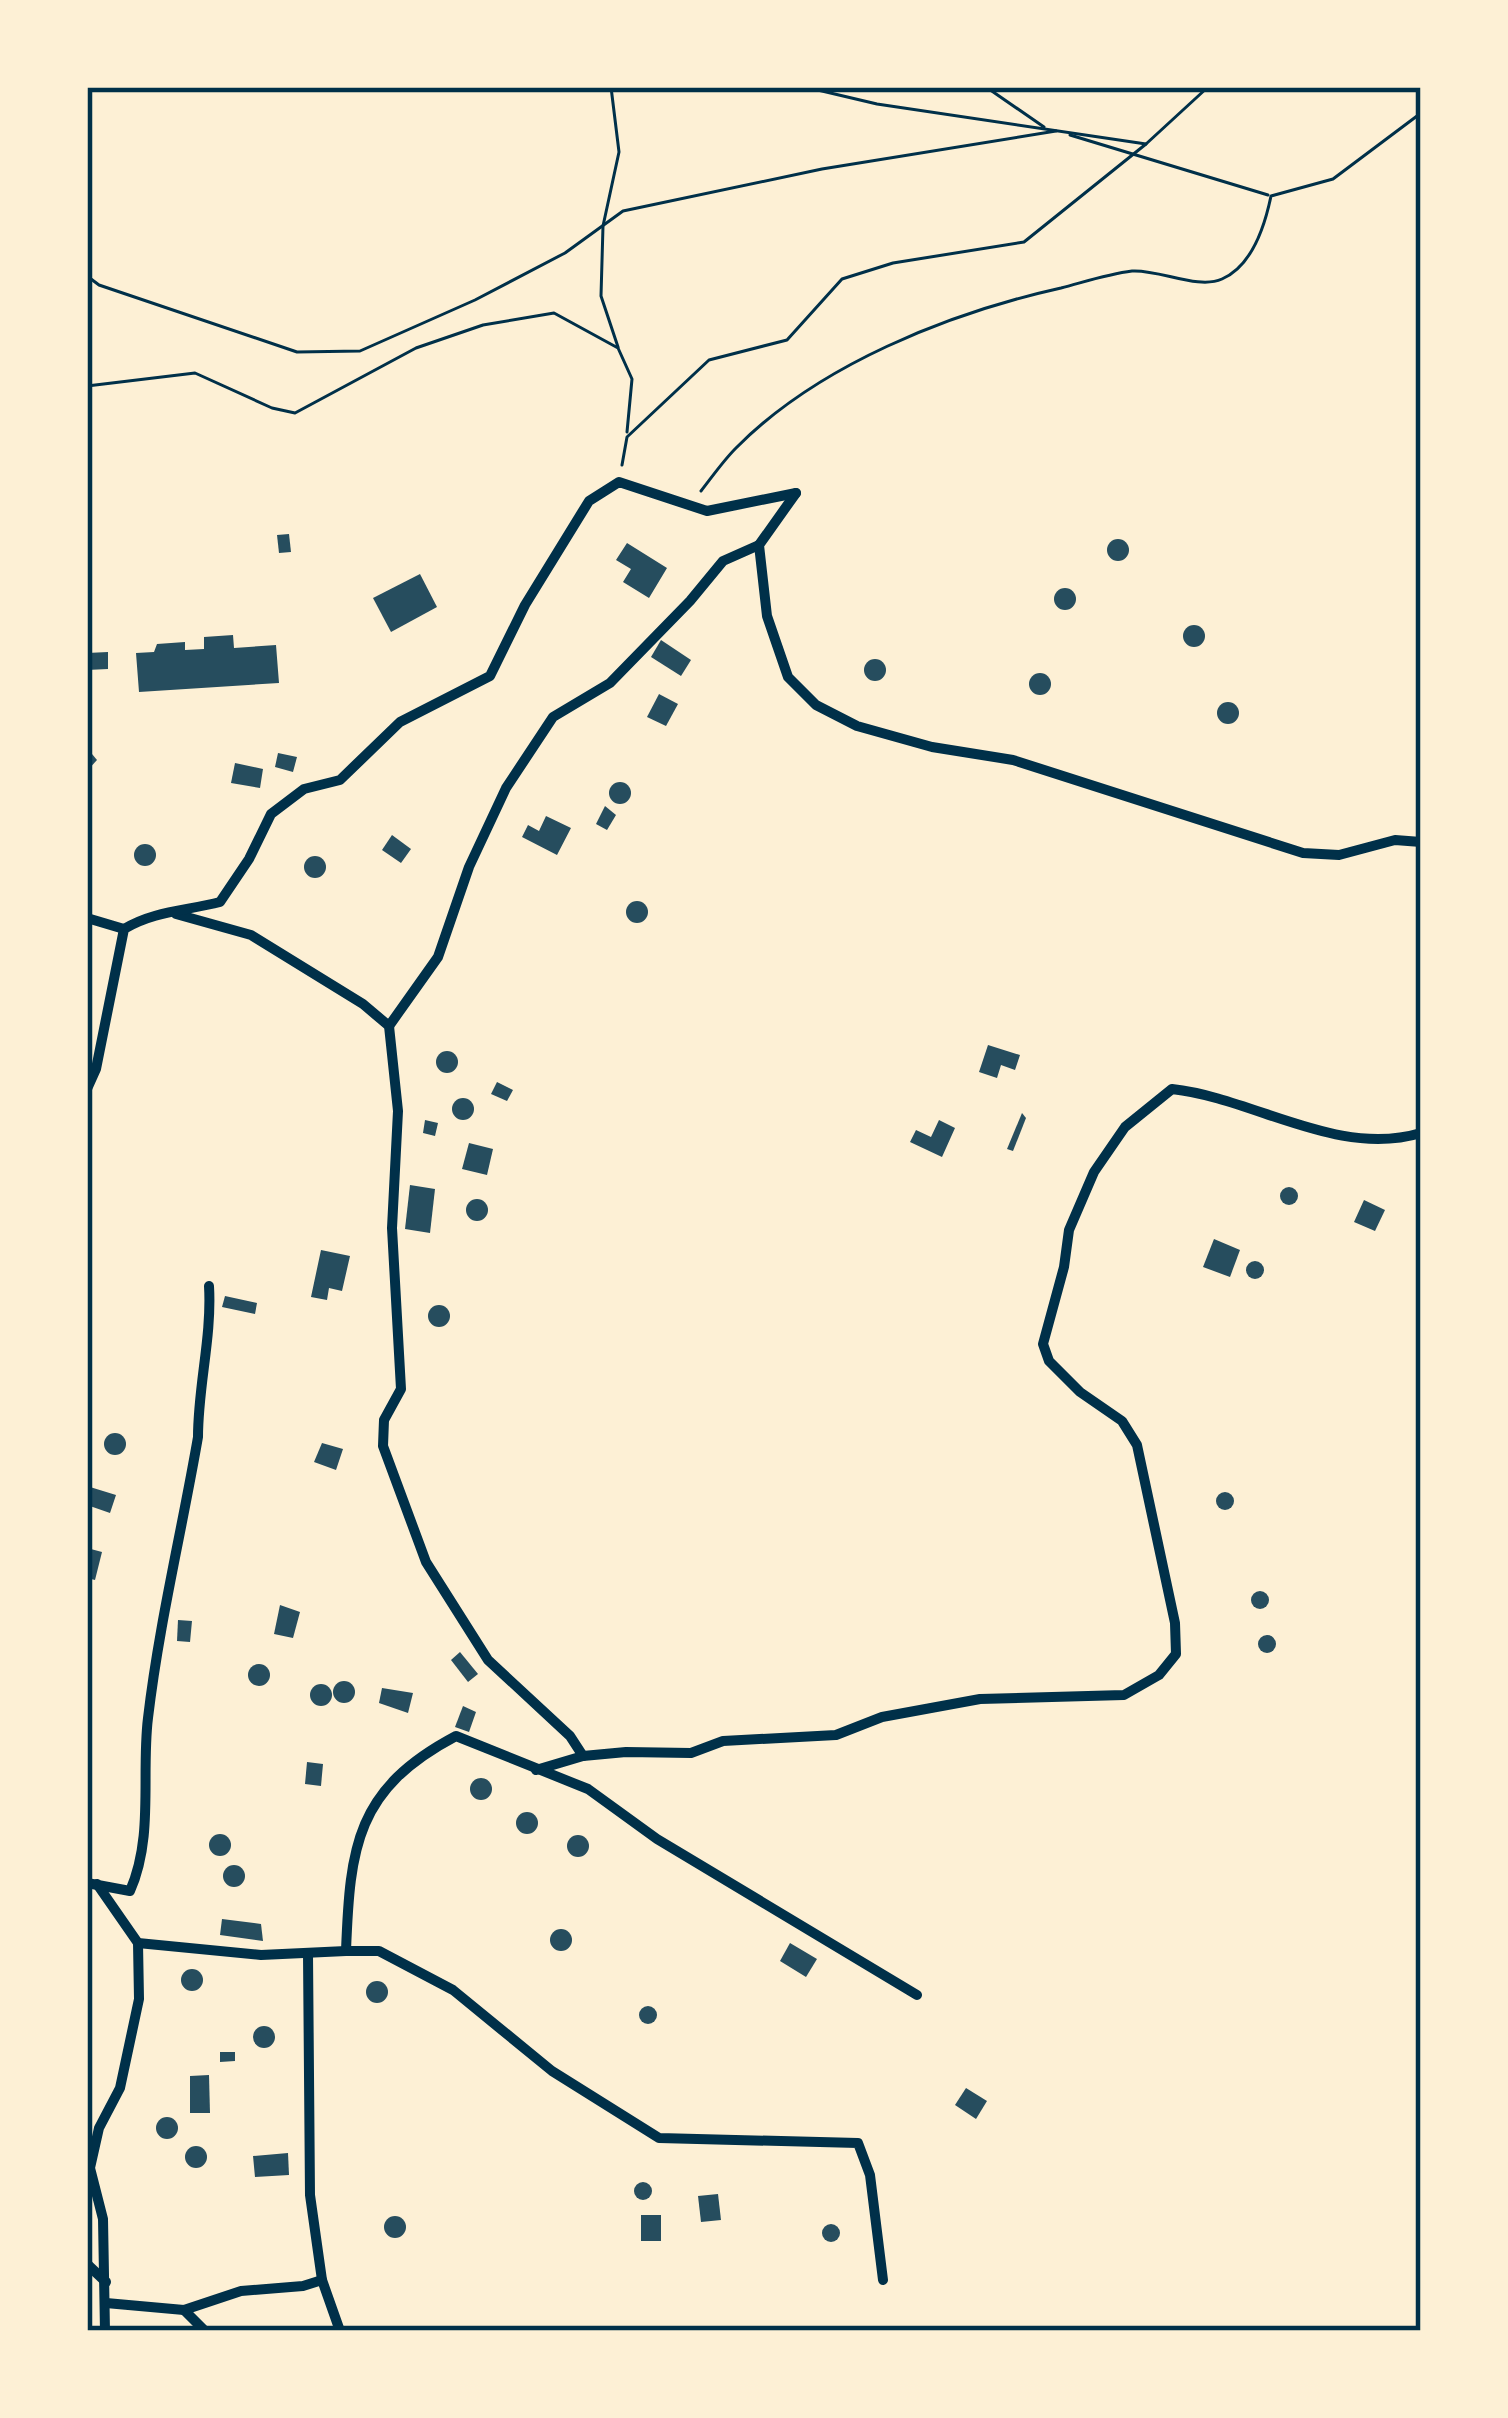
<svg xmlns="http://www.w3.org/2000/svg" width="1508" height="2418" font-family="Raleway,sans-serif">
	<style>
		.building { fill: #264d5e }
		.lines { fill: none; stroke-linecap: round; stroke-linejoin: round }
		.path { stroke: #003049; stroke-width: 3 }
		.minor { stroke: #003049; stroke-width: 10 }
		.neatline { fill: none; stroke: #003049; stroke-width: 4.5 }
	</style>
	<rect width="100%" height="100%" fill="#fdf0d5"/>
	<!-- building -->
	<g class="building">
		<path d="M289 534 291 552 279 553 277 535Z"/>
		<circle cx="1118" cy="550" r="11"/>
		<path d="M627 543 667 568 649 598 623 582 631 569 616 560Z"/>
		<path d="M420 574 437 607 391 632 373 598Z"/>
		<circle cx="1065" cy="599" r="11"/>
		<circle cx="1194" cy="636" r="11"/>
		<path d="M233 635 234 648 276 645 279 683 139 692 136 653 154 652 157 644 185 642V650L204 649V637Z"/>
		<path d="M661 640 691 660 681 676 651 657Z"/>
		<path d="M108 652V669L87 670V653Z"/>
		<circle cx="875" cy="670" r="11"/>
		<circle cx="1040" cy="684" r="11"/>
		<path d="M659 694 678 704 666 726 647 717Z"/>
		<circle cx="1228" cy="713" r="11"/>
		<path d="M87 748 97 760 87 771Z"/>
		<path d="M278 753 297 757 293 772 275 767Z"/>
		<path d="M235 763 263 769 260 788 231 783Z"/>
		<circle cx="620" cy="793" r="11"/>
		<path d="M605 806 616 815 607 830 596 824Z"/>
		<path d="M546 816 571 828 557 855 522 837 528 825 539 831Z"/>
		<path d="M392 835 411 849 401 863 382 850Z"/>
		<circle cx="145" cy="855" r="11"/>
		<circle cx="315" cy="867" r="11"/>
		<circle cx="637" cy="912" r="11"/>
		<path d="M988 1045 1020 1055 1015 1070 1001 1065 997 1078 979 1072Z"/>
		<circle cx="447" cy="1062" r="11"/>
		<path d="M497 1082 513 1090 507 1101 491 1094Z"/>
		<circle cx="463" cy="1109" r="11"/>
		<path d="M1022 1113 1026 1118 1013 1151 1007 1149Z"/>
		<path d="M425 1120 438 1123 435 1136 423 1133Z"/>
		<path d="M939 1120 955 1128 942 1157 910 1142 916 1130 931 1137Z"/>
		<path d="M469 1143 493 1149 487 1175 462 1169Z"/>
		<path d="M410 1185 435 1189 430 1233 405 1229Z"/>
		<circle cx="1289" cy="1196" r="9"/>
		<circle cx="477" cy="1210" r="11"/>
		<path d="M1364 1200 1385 1210 1375 1231 1354 1222Z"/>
		<path d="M1214 1239 1240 1250 1230 1277 1203 1267Z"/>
		<path d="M321 1250 350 1256 342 1291 329 1288 327 1300 311 1297Z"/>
		<circle cx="1255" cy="1270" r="9"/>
		<path d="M225 1296 257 1303 255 1314 222 1307Z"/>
		<circle cx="439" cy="1316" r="11"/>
		<circle cx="115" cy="1444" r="11"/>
		<path d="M322 1443 343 1449 336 1470 314 1462Z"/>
		<path d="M90 1487 116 1495 110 1513 87 1505Z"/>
		<circle cx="1225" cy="1501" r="9"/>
		<path d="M87 1548 102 1552 95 1580 87 1578Z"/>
		<circle cx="1260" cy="1600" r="9"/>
		<path d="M280 1605 300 1612 293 1638 274 1634Z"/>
		<path d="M178 1620 192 1621 190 1642 177 1641Z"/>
		<circle cx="1267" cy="1644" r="9"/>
		<path d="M460 1652 478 1674 468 1682 451 1660Z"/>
		<circle cx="259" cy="1675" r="11"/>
		<circle cx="344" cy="1692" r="11"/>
		<circle cx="321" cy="1695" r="11"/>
		<path d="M382 1688 413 1693 408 1713 379 1703Z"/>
		<path d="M463 1706 476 1712 469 1732 455 1727Z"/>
		<path d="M307 1762 323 1764 321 1786 305 1784Z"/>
		<circle cx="481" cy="1789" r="11"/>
		<circle cx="527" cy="1823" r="11"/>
		<circle cx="220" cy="1845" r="11"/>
		<circle cx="578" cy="1846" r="11"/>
		<circle cx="234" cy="1876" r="11"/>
		<path d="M222 1919 261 1924 263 1941 220 1935Z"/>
		<circle cx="561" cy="1940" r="11"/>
		<path d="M790 1943 817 1959 806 1977 780 1961Z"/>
		<circle cx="192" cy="1980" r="11"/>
		<circle cx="377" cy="1992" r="11"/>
		<circle cx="648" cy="2015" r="9"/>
		<circle cx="264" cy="2037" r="11"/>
		<path d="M220 2052H235V2061L220 2062Z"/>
		<path d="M209 2075 210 2113H190V2076Z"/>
		<path d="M966 2088 987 2101 976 2119 955 2105Z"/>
		<circle cx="167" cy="2128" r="11"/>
		<circle cx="196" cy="2157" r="11"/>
		<path d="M288 2153 289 2175 255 2177 253 2156Z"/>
		<circle cx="643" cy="2191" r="9"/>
		<path d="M718 2194 721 2220 701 2222 698 2196Z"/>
		<rect x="641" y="2215" width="20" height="26"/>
		<circle cx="395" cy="2227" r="11"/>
		<circle cx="831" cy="2233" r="9"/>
	</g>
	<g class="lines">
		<!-- path -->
		<g class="path">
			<path d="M611 87 619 152 603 226 601 296 618 347"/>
			<path d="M805 87 877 104 1146 144"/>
			<path d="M986 87 1044 127"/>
			<path d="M1070 135 1268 195"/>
			<path d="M87 276 99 285 297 352 360 351 475 300 565 253 623 211 822 169 1056 131"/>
			<path d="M87 386 195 373 272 408 295 413 416 348 483 325 554 313 618 348 632 379 627 432"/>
			<path d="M622 465 627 437 709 360 787 340 842 279 893 263 1024 242 1146 144 1208 87"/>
			<path d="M701 491C712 477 723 461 736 448 818 365 949 313 1061 288 1084 282 1108 274 1132 271 1159 269 1198 290 1222 279 1252 266 1265 225 1271 196L1333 179 1421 113"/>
		</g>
		<!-- minor -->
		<g class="minor">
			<path d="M796 493 759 545 767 616 788 677 816 705 857 726 932 747 1013 760 1303 853 1339 855 1395 840 1421 842"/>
			<path d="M176 914 251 935 363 1004 389 1026 398 1111 392 1228 401 1389 384 1420 383 1446 426 1562 488 1660 570 1736 583 1756"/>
			<path d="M87 918 124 929"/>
			<path d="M389 1026 438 957 469 867 506 788 553 717 610 683 690 601 723 561 759 545"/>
			<path d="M87 1089 96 1069 124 929C154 911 185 911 220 902L249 859 271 814 304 789 340 780 400 722 490 676 525 605 589 501 619 482 707 511 796 493"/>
			<path d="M536 1770 583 1756 626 1752 691 1753 723 1741 836 1735 882 1717 980 1699 1124 1695 1159 1675 1176 1654 1175 1623 1137 1445 1122 1421 1080 1392 1049 1361 1043 1344 1064 1267 1069 1230 1094 1172 1125 1127 1172 1089C1254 1098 1337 1158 1421 1133"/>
			<path d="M87 1883 130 1891C154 1837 141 1774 148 1718 159 1624 182 1530 198 1437 198 1386 212 1337 209 1286"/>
			<path d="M97 1884 138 1943 261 1955 346 1951C350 1846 356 1789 456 1736L588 1789 657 1839 917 1995"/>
			<path d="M346 1951H379L453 1990 552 2071 659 2138 858 2143 870 2175 883 2280"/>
			<path d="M308 1954 310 2195 322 2280 340 2331"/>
			<path d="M87 2264 106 2282"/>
			<path d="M106 2303 184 2310 241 2291 303 2286 322 2280"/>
			<path d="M184 2310 205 2331"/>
			<path d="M105 2331 103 2219 90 2168 99 2128 120 2088 139 1999 138 1943"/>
		</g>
	</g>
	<!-- border -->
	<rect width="1508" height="2418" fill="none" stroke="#fdf0d5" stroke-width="180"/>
	<rect x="90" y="90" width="1328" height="2238" class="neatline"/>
</svg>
